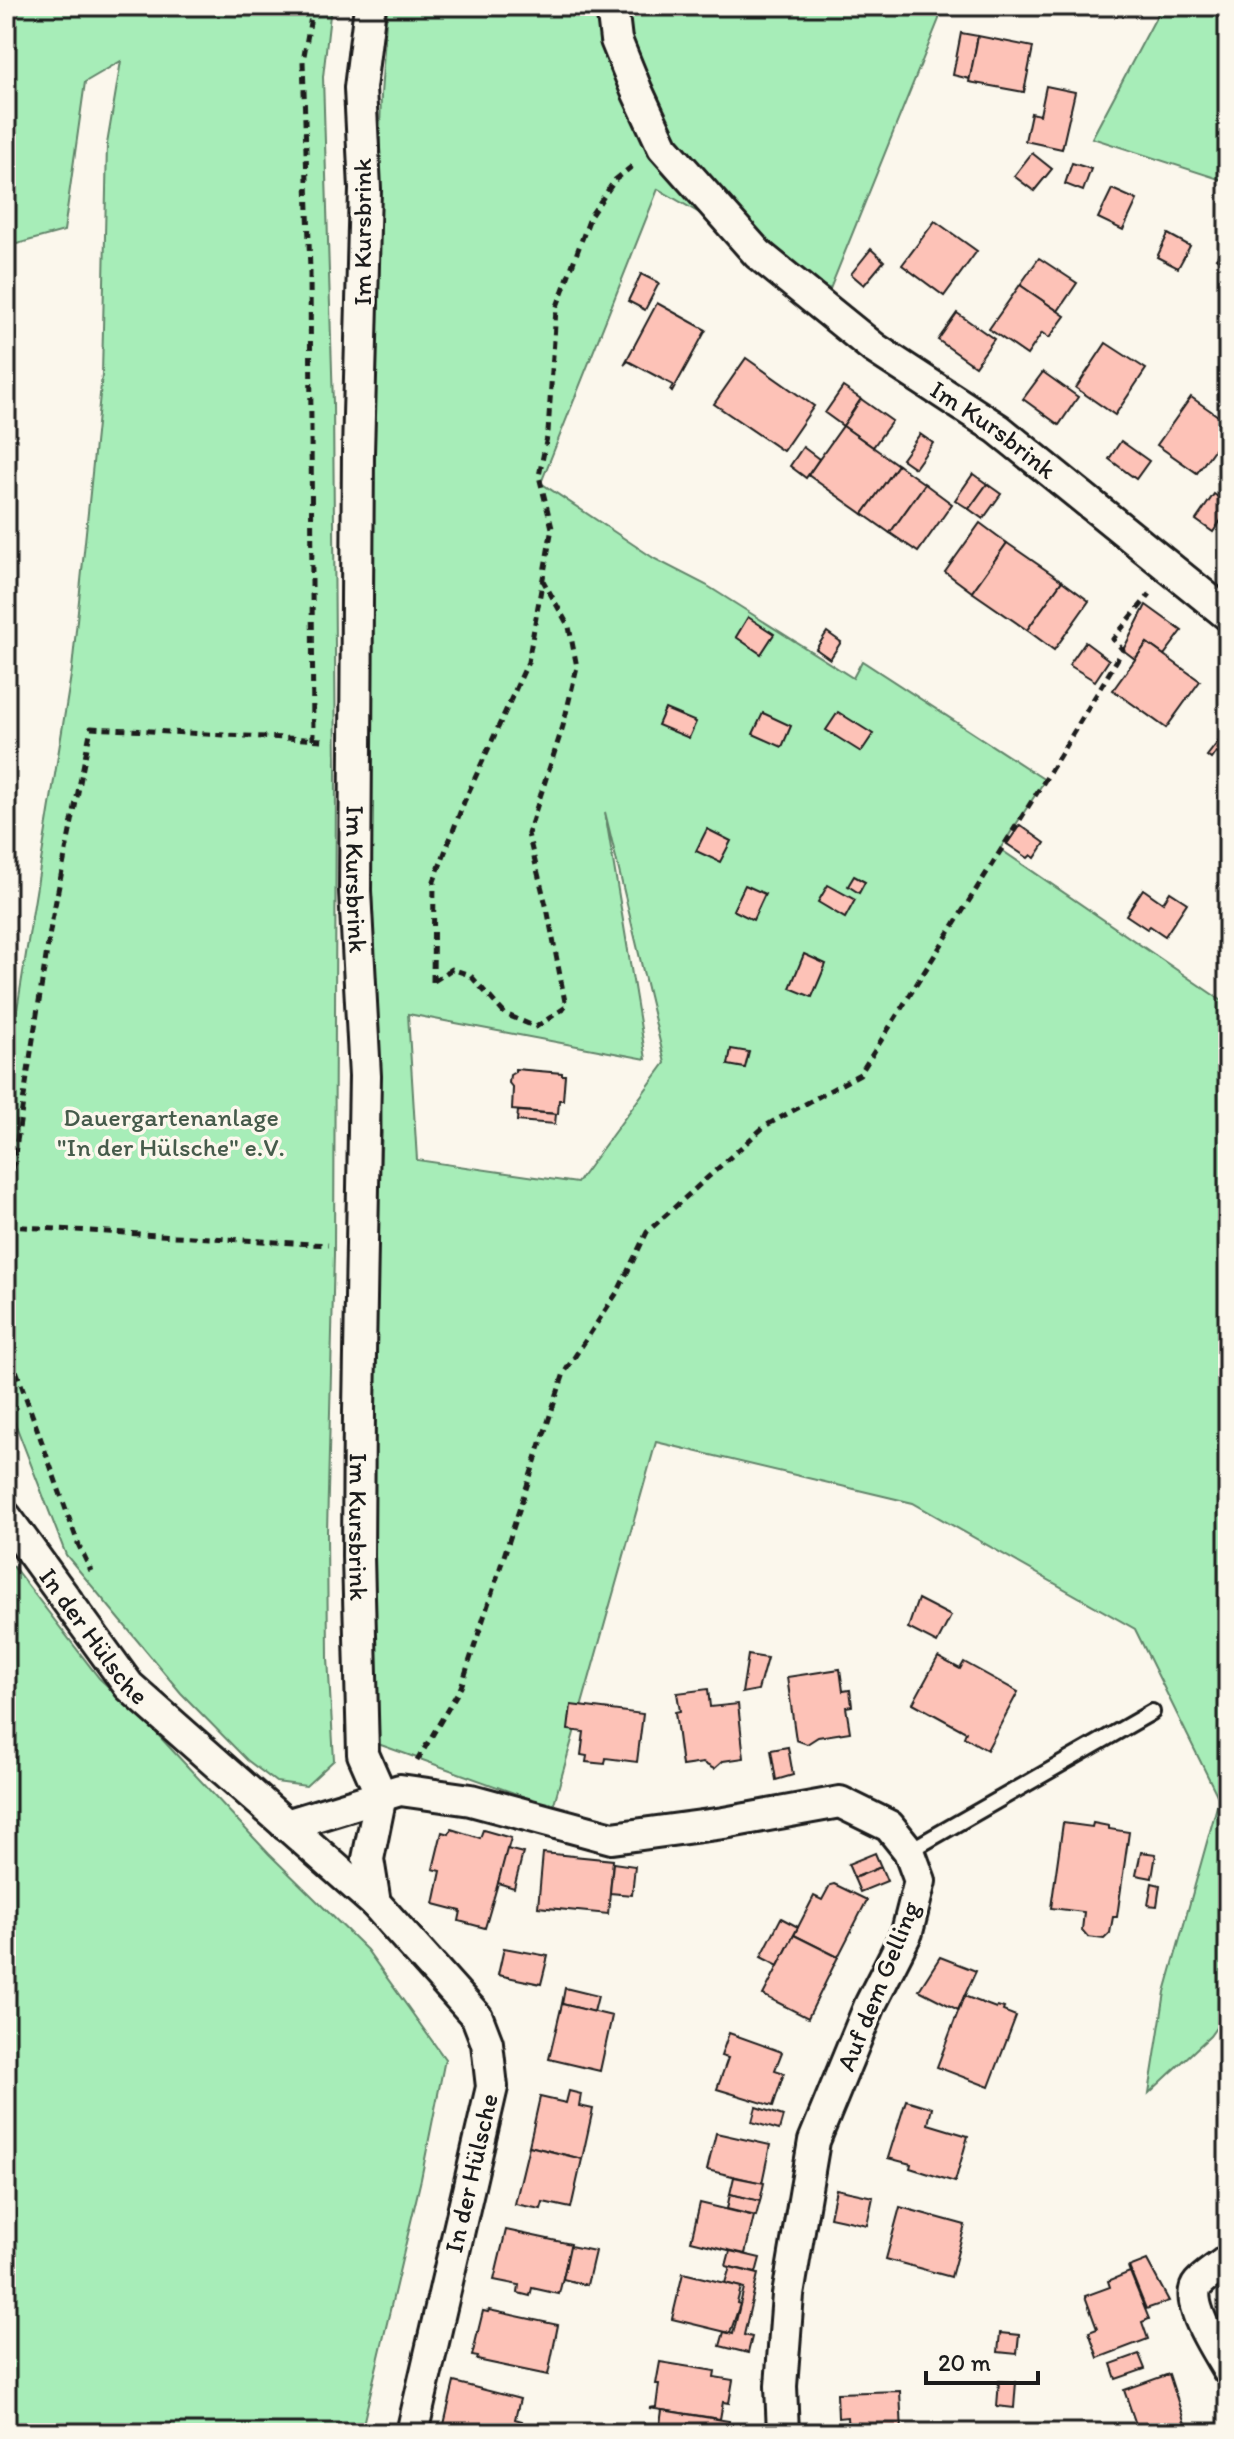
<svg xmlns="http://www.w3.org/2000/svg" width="1234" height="2439" font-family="Itim,sans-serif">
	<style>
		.green { fill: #a7edb8; stroke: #62846a; stroke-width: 2; fill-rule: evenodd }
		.building { fill: #fdc2b7; stroke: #1c1c1c; stroke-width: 2 }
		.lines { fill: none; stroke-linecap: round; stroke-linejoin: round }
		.service-casing { stroke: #1c1c1c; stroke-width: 20 }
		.minor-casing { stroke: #1c1c1c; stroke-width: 36 }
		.path { stroke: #1c1c1c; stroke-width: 5; stroke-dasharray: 8 6; stroke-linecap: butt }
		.service { stroke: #fbf7ec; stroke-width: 14 }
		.minor { stroke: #fbf7ec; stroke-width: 30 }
		.labels { text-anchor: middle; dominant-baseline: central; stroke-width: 7; stroke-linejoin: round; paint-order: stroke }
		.street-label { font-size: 26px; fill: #1c1c1c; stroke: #fbf7ec }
		.park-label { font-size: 26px; fill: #465b4b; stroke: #fbf7ec }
	</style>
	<rect width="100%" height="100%" fill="#fbf7ec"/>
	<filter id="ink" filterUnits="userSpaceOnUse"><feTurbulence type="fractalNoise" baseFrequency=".0125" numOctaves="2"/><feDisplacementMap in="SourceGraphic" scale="16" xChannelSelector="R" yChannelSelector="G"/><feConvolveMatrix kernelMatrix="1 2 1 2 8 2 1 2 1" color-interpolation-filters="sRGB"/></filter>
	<g filter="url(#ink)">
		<!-- green -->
		<g class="green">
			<path d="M6 6H331L323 77 333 404 336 772 334 1253 327 1532 328 1658 334 1760 306 1786 276 1782 247 1760 181 1693 66 1555 8 1405 6 1395V1078L72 669 102 375 107 144 121 61 85 82 64 231 6 247Z"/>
			<path d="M387 6H941L939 19 830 289 658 189 541 483 655 559 706 585 853 678 862 661 1045 780 1000 849 1228 1005V2011L1210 2036 1149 2093 1165 1992 1219 1799 1135 1629 913 1503 656 1442 553 1807 378 1744 358 1556 382 1133 364 704 381 95ZM605 812 665 1063 577 1183 417 1160 408 1014 646 1059Z"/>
			<path d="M1162 6H1228V182L1092 138Z"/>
			<path d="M6 1557 99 1678 145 1721 269 1854 367 1950 445 2059 421 2179 361 2433H6Z"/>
		</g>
		<!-- building -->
		<g class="building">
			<path d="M961 33 978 36 970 79 953 75Z"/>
			<path d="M978 36 1033 47 1024 92 969 82Z"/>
			<path d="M1046 86 1075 92 1062 149 1025 141 1031 113 1040 115Z"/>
			<path d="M1032 153 1052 169 1034 191 1014 176Z"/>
			<path d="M1072 163 1091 169 1083 191 1065 184Z"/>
			<path d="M1112 189 1137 200 1123 230 1098 218Z"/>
			<path d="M935 221 977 251 944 296 902 265Z"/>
			<path d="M1168 234 1190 246 1178 268 1157 257Z"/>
			<path d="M1228 243V268L1216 258Z"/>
			<path d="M871 249 884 261 864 285 851 274Z"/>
			<path d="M1039 258 1077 283 1058 311 1020 285Z"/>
			<path d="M641 274 659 283 645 310 628 301Z"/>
			<path d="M1020 285 1065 316 1049 338 1042 333 1027 355 989 329Z"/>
			<path d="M657 303 706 330 672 392 670 390 673 385 628 361 624 365Z"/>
			<path d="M957 313 994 339 975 366 938 340Z"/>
			<path d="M1106 343 1146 369 1115 415 1076 388Z"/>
			<path d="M746 358 814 406 783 451 714 404Z"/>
			<path d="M1043 372 1078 397 1059 425 1023 399Z"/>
			<path d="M843 387 861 399 843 426 825 413Z"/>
			<path d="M1191 397 1228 423V430L1197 473 1157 445Z"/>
			<path d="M861 399 892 421 873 447 843 426Z"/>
			<path d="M843 426 898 465 863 514 808 475Z"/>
			<path d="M920 434 933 443 915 468 902 459Z"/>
			<path d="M1121 441 1149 461 1136 479 1109 459Z"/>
			<path d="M803 447 819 459 806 478 790 466Z"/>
			<path d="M898 465 925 484 890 533 863 514Z"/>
			<path d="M973 474 987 484 969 509 955 500Z"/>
			<path d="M925 484 952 504 918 552 890 533Z"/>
			<path d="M987 484 1001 494 983 519 969 509Z"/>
			<path d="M1214 494 1228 504V510L1213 532 1196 520Z"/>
			<path d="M980 523 1007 543 972 592 945 572Z"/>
			<path d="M1007 543 1062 581 1027 630 972 592Z"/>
			<path d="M1062 581 1089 601 1054 650 1027 630Z"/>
			<path d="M1146 605 1182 631 1164 655 1147 643 1135 659 1123 650Z"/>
			<path d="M748 617 774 634 761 654 736 637Z"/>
			<path d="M827 632 841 642 830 659 816 649Z"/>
			<path d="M1085 642 1109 660 1095 681 1069 665Z"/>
			<path d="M1147 643 1200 681 1166 728 1113 690Z"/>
			<path d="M665 709 696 722 689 738 658 725Z"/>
			<path d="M838 712 873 734 861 752 826 730Z"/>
			<path d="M763 713 791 726 782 747 753 734Z"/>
			<path d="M1228 729V760L1216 752 1211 759 1207 756Z"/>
			<path d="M1020 825 1045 843 1035 858 1031 855 1028 858 1007 844Z"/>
			<path d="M707 829 731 841 720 862 696 851Z"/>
			<path d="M854 876 865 882 859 893 848 886Z"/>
			<path d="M745 885 765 894 753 920 733 910Z"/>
			<path d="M828 885 855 900 845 918 818 902Z"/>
			<path d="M1143 889 1163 903 1170 892 1187 903 1165 936 1150 926 1147 929 1126 915Z"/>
			<path d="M804 954 826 964 812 997 790 988Z"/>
			<path d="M731 1049 749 1052 745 1068 728 1065Z"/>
			<path d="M515 1069 562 1073V1075H565L563 1100H559L558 1114 512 1110 513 1088 509 1083 510 1075 515 1072Z"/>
			<path d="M518 1111 556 1114 555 1124 517 1121Z"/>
			<path d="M918 1599 951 1616 937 1643 908 1628Z"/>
			<path d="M748 1655 767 1658 758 1690 742 1693Z"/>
			<path d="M938 1657 960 1669 964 1662 1018 1692 987 1750 964 1737 966 1732 913 1703Z"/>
			<path d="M840 1669 843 1691 850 1690 852 1706 846 1707 850 1732 818 1737 807 1744 796 1740 787 1677Z"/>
			<path d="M708 1689 710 1707 738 1704 744 1758 723 1761 714 1769 703 1763 682 1766 675 1712 680 1711 677 1693Z"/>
			<path d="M571 1705 643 1714 637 1762 606 1758 605 1764 586 1762 587 1756 581 1755 584 1732 568 1730Z"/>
			<path d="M788 1747 793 1775 776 1780 771 1750Z"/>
			<path d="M1063 1823 1092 1827 1093 1823 1109 1826V1829L1129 1832 1117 1917H1113L1110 1933 1104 1939 1088 1937 1082 1930 1084 1912 1051 1908Z"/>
			<path d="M451 1829 480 1838 483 1830 511 1838 485 1928 459 1921 461 1911 434 1904 441 1871 433 1869 442 1832 449 1834Z"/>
			<path d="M507 1849 523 1853 514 1888 498 1883Z"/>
			<path d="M1141 1852 1156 1854 1152 1878 1136 1875Z"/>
			<path d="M543 1853 613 1860 608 1914 538 1907Z"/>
			<path d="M875 1853 881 1867 854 1878 848 1864Z"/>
			<path d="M613 1863 635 1866 632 1895 610 1893Z"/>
			<path d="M881 1867 887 1881 860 1892 854 1878Z"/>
			<path d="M1152 1883 1160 1885 1157 1906 1148 1905Z"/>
			<path d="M834 1884 867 1900 838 1957 794 1935 814 1896 822 1900 830 1885Z"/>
			<path d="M781 1918 798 1927 778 1966 761 1957Z"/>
			<path d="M794 1935 838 1957 808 2018 763 1995Z"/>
			<path d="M504 1948 548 1956 541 1984 498 1975Z"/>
			<path d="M940 1957 976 1971 958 2010 919 1990Z"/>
			<path d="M565 1988 598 1996 594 2012 562 2004Z"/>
			<path d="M964 1996 996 2008 997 2006 1004 2008 1003 2011 1016 2016 989 2087 937 2067Z"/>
			<path d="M562 2004 612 2016 600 2071 549 2059Z"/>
			<path d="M729 2033 782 2052 775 2070 784 2073 773 2106 717 2089 728 2058 721 2056Z"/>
			<path d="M569 2091 581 2094 579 2106 593 2109 582 2159 529 2146 540 2097 566 2103Z"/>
			<path d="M906 2100 932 2108 928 2124 968 2136 955 2182 910 2168 911 2164 888 2158Z"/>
			<path d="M756 2107 783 2116 779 2130 752 2122Z"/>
			<path d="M716 2133 770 2145 762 2183 707 2170Z"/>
			<path d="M529 2146 582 2159 571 2208 543 2202 541 2209 515 2204Z"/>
			<path d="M734 2177 764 2183 760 2201 730 2194Z"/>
			<path d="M836 2189 873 2197 867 2225 830 2217Z"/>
			<path d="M730 2194 760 2201 756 2216 727 2209Z"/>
			<path d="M700 2203 754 2216 745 2254 691 2241Z"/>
			<path d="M900 2207 965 2225 951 2277 886 2259Z"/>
			<path d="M506 2230 571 2244 559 2294 532 2288 530 2296 518 2293 519 2285 494 2280Z"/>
			<path d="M570 2246 595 2251 587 2285 563 2279Z"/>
			<path d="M730 2251 760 2258 756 2273 726 2266Z"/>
			<path d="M1147 2260 1169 2301 1146 2309 1129 2267Z"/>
			<path d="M730 2267 758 2274 744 2335 752 2337 748 2353 720 2346 724 2332 733 2334 744 2288 725 2283Z"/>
			<path d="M1128 2267 1149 2319 1142 2322 1148 2339 1098 2358 1089 2332 1097 2329 1085 2296 1110 2287 1108 2281 1130 2272Z"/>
			<path d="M683 2273 741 2287 737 2303 740 2304 730 2333 672 2319Z"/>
			<path d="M489 2310 558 2325 548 2375 477 2360 478 2357 472 2356 483 2311 488 2312Z"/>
			<path d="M1000 2333 1019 2335 1017 2354 998 2352Z"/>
			<path d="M1139 2354 1145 2369 1116 2379 1111 2364Z"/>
			<path d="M660 2362 715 2371 714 2377 733 2380 729 2403 723 2402 720 2419 649 2408 656 2407 659 2384H656Z"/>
			<path d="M1169 2374 1188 2433H1139L1124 2390Z"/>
			<path d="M999 2381 1016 2382 1014 2408 997 2406Z"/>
			<path d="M454 2382 520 2399 515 2419 522 2421 519 2433H442Z"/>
			<path d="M900 2391 902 2433H848L847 2417 838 2418 837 2393Z"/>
			<path d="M662 2410 729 2421 727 2433H651L652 2431 659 2432Z"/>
		</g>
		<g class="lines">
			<!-- service casing -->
			<g class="service-casing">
				<path id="service" d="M909 1851 1152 1712"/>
			</g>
			<!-- minor casing -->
			<g class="minor-casing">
				<g id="minor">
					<path id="s1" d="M370 6 360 88 365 189 358 453 355 891 365 1076 359 1410 358 1556 363 1754 381 1795 368 1859 375 1903 477 2017 487 2043 492 2087 412 2433"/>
					<path id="s2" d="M612 6 616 40 636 89 663 147 758 254 874 348 998 429 1228 615"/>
					<path id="s3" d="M6 1517 129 1686 375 1903"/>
					<path d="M286 1825 400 1790 471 1800 612 1838 724 1823 840 1802 889 1826 909 1851 920 1881 907 1932 870 2005 814 2141 788 2295 781 2386 783 2433"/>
					<path d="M1228 2260C1219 2268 1206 2275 1198 2284 1183 2301 1218 2352 1228 2370"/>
				</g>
			</g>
			<!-- path -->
			<g class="path">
				<path d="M313 6 303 61 310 271 313 740"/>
				<path d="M434 981 452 969 470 975 505 1014 536 1027 566 1007 548 913 528 834 563 726 577 667 569 627 541 577"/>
				<path d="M433 982 434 881 464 802 528 662 552 528 539 476 548 432 556 309 591 215 615 180 636 163"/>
				<path d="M6 1211 51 925 91 728 323 740"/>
				<path d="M6 1226 328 1245"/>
				<path d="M6 1302 10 1353 79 1546 91 1571"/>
				<path d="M417 1761 461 1687 564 1373 618 1291 647 1232 765 1126 860 1074 1045 780 1123 650 1113 639 1150 594"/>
			</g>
			<!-- service -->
			<use href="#service" class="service"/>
			<!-- minor -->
			<use href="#minor" class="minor"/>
		</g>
	</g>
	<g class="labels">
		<!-- street labels -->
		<g class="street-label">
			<text transform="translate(362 232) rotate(-90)">Im Kursbrink</text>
			<text stroke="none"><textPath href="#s2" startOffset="588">Im Kursbrink</textPath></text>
			<text stroke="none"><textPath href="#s1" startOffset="874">Im Kursbrink</textPath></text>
			<text stroke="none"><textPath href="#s1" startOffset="1522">Im Kursbrink</textPath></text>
			<text stroke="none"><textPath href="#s3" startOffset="148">In der Hülsche</textPath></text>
			<text transform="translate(878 1986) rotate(-68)">Auf dem Gelling</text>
			<text transform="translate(471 2173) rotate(-77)">In der Hülsche</text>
		</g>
		<!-- park labels -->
		<g class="park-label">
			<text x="171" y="1117">Dauergartenanlage<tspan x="171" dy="30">"In der Hülsche" e.V.</tspan></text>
		</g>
	</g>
	<!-- margin -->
	<rect width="1234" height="2439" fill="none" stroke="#fbf7ec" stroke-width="32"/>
	<rect x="16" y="16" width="1202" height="2407" fill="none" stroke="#1c1c1c" stroke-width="3" filter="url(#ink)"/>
	<!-- scale -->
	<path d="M926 2371v12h112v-12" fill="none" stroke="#1c1c1c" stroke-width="4"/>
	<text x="938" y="2371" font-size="24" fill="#1c1c1c" stroke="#fbf7ec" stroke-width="6" paint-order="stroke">20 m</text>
</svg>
